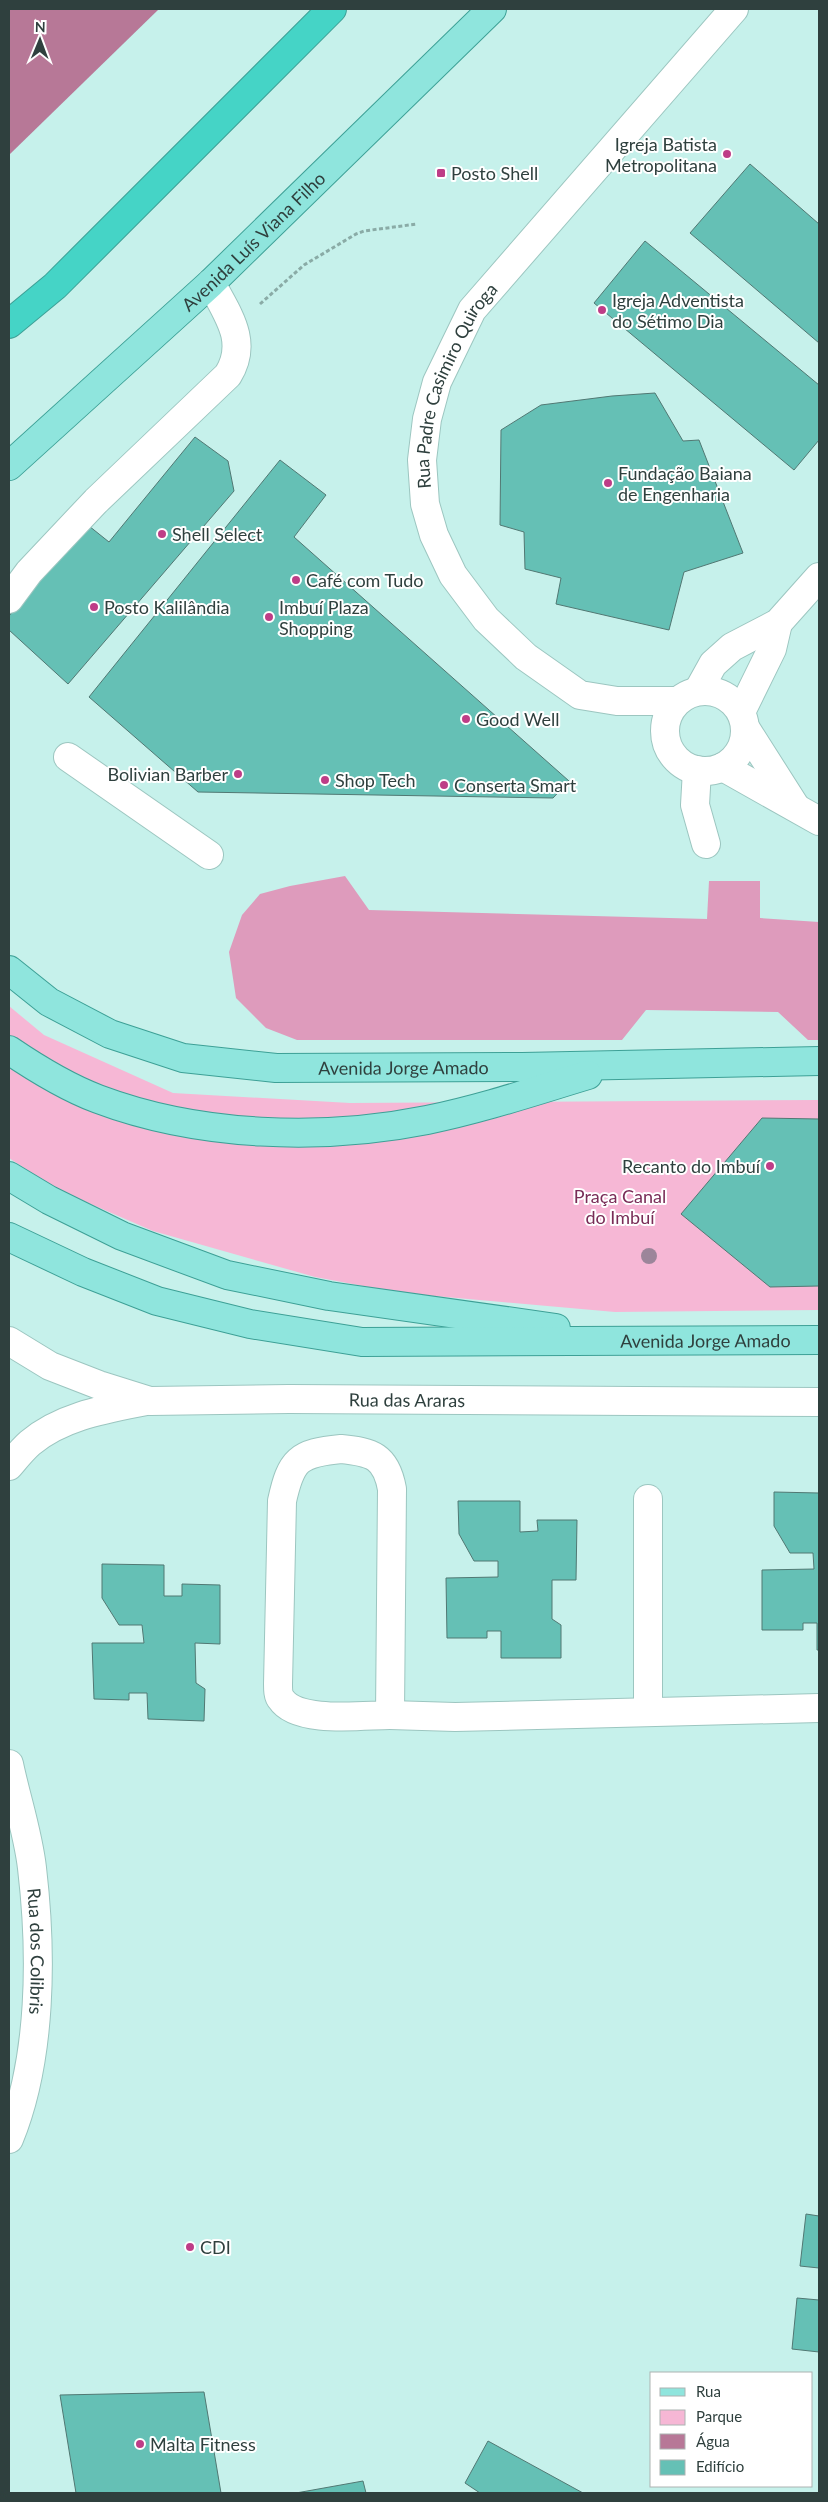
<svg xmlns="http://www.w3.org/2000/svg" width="828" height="2502" font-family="Lato,sans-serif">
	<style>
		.green { fill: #f6b7d5 }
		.forest { fill: #de9bbc }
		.water { fill: #b77897 }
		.building { fill: #65c0b5; stroke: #517873 }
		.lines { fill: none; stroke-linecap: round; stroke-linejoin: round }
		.minor-casing { stroke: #9cc6c0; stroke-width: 30 }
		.major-casing { stroke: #3da096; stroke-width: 30 }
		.highway-casing { stroke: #3da096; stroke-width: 30 }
		.path { stroke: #8aaba6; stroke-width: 3; stroke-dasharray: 4 2.5; stroke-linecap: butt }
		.minor { stroke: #fff; stroke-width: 28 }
		.major { stroke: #8fe5dd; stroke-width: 28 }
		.highway { stroke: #45d4c6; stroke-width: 28 }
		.tree { fill: #9c859a }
		.poi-dot { fill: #be3d87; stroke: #fff; stroke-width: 2 }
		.labels { text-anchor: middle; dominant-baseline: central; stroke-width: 4; stroke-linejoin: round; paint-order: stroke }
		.poi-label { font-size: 18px; fill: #2f403e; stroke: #fff; text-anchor: start }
		.street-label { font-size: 18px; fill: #2f403e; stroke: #fff }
		.park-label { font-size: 18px; fill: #792c57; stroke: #fff }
	</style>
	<rect width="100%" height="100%" fill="#c6f1eb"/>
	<!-- green -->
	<path class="green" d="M9 1006 44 1035 173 1093 350 1103 819 1100V1310L615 1312 401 1293 315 1277 153 1231 56 1189 9 1158Z"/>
	<!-- forest -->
	<path class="forest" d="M345 876 369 910 707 919 709 881H760V918L819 922V1040H808L778 1012 646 1010 622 1040H297L266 1028 236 998 229 952 242 915 260 894 290 886Z"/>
	<!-- water -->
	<path class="water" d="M9 9H159L9 155Z"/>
	<!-- building -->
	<g class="building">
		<path d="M750 164 819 224V343L690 233Z"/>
		<path d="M645 241 819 385V440L794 470 594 303Z"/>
		<path d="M655 393 683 441 699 440 743 553 684 572 669 630 556 604 561 578 525 569 524 532 500 525 501 430 541 405 612 396Z"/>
		<path d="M195 437 228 461 234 491 68 684 9 630V616L84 522 109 542Z"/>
		<path d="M280 460 326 495 294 537 569 781 553 798 198 792 89 697Z"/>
		<path d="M762 1118 819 1119V1286L770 1287 681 1214Z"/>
		<path d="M774 1492 819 1493V1650H817V1623H803V1630H762V1570L814 1569 813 1553H790L774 1526Z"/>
		<path d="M458 1501H520V1532L538 1531 537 1520H577L576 1580H552V1619L561 1625V1658H501V1631H487V1638H447L446 1578 498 1577V1561H474L459 1534Z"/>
		<path d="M102 1564 164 1565V1596H182V1584L220 1585V1644L195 1643 196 1683 205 1689 204 1721 148 1719 147 1693H129V1700L94 1699 92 1643H144L142 1625H119L102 1598Z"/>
		<path d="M806 2214 819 2216V2268L800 2266Z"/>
		<path d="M797 2298 819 2300V2352L792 2349Z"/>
		<path d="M204 2392 221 2493H76L60 2395Z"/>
		<path d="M488 2441 583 2493H480L465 2483Z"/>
		<path d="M363 2481 366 2493H296Z"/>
	</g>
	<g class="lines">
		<!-- minor casing -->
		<g class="minor-casing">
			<g id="minor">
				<path d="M9 599 29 572 96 501 228 375C249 341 227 314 211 283"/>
				<circle cx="705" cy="731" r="40"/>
				<path d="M698 691 713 664 732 647 778 623 819 577"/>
				<path id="s1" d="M677 701H617L580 695 526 657 486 619 453 575 434 535 425 504 422 460 427 419 437 382 472 310 734 9"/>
				<path d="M741 712 772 649 778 623"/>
				<path d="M746 729 795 806"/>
				<path d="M68 757 209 855"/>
				<path d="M723 767 819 821"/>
				<path d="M697 770 695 805 706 844"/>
				<path id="s2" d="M9 1341 50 1366 99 1385 150 1401 289 1399 819 1402"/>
				<path d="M341 1449C372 1452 386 1456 392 1489L390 1715C364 1715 297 1724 281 1699 278 1696 278 1689 278 1684L282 1501C291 1460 298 1453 341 1449Z"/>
				<path d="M9 1466C15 1459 22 1450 30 1443 62 1416 106 1409 146 1401"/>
				<path d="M648 1712V1499"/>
				<path d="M390 1715 455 1717 819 1708"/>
				<path id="s3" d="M9 1764C16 1798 28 1833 32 1868 42 1953 42 2059 9 2139"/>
			</g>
		</g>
		<!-- major casing -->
		<g class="major-casing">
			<g id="major">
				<path id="s4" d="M9 466 211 283 492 9"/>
				<path id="s5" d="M9 970 49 1002 110 1034 183 1058 276 1068 522 1067 819 1061"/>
				<path d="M9 1050C37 1069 66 1087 98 1099 199 1137 322 1141 427 1120 481 1109 535 1091 588 1075"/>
				<path d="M9 1176 49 1200 122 1236 227 1275 329 1296 556 1328"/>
				<path id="s6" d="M9 1237 83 1272 157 1301 250 1324 362 1342 819 1340"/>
			</g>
		</g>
		<!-- highway casing -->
		<g class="highway-casing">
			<path id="highway" d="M9 324 55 286 332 9"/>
		</g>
		<!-- path -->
		<path class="path" d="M260 304 304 265 356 234 364 231 417 224"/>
		<!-- minor -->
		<use href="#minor" class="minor"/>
		<!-- major -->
		<use href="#major" class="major"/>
		<!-- highway -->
		<use href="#highway" class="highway"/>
	</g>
	<!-- trees -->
	<circle class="tree" cx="649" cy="1256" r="8"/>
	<!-- markers -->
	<g class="poi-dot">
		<circle cx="727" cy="154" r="5"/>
		<rect x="436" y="168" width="10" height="10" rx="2.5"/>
		<circle cx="602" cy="310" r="5"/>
		<circle cx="608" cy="483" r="5"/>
		<circle cx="162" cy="534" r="5"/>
		<circle cx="296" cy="580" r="5"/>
		<circle cx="94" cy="607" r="5"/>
		<circle cx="269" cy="617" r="5"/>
		<circle cx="466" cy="719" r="5"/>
		<circle cx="238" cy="774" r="5"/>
		<circle cx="325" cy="780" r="5"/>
		<circle cx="444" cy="785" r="5"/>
		<circle cx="770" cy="1166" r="5"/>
		<circle cx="190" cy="2247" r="5"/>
		<circle cx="140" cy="2444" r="5"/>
	</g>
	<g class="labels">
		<!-- poi labels -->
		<g class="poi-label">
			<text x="717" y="144" text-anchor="end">Igreja Batista<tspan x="717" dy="21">Metropolitana</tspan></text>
			<text x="451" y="173">Posto Shell</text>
			<text x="612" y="300">Igreja Adventista<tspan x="612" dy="21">do Sétimo Dia</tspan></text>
			<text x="618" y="473">Fundação Baiana<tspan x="618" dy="21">de Engenharia</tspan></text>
			<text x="172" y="534">Shell Select</text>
			<text x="306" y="580">Café com Tudo</text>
			<text x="104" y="607">Posto Kalilândia</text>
			<text x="279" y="607">Imbuí Plaza<tspan x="279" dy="21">Shopping</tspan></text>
			<text x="476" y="719">Good Well</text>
			<text x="228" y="774" text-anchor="end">Bolivian Barber</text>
			<text x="335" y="780">Shop Tech</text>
			<text x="454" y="785">Conserta Smart</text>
			<text x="760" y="1166" text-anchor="end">Recanto do Imbuí</text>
			<text x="200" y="2247">CDI</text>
			<text x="150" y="2444">Malta Fitness</text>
		</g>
		<!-- street labels -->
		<g class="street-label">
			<text stroke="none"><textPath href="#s4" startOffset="332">Avenida Luís Viana Filho</textPath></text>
			<text stroke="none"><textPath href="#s1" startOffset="476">Rua Padre Casimiro Quiroga</textPath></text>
			<text stroke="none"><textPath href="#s5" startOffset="418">Avenida Jorge Amado</textPath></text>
			<text stroke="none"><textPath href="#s6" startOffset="714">Avenida Jorge Amado</textPath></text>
			<text stroke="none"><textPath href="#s2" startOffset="411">Rua das Araras</textPath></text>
			<text stroke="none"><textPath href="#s3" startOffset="190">Rua dos Colibris</textPath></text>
		</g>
		<!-- park labels -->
		<g class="park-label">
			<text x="620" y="1196">Praça Canal<tspan x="620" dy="21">do Imbuí</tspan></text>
		</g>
	</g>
	<!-- border -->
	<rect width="828" height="2502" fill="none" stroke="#2f403e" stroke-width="20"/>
	<!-- legend -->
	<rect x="650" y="2372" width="162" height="115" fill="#ffffff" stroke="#acb3b2"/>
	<rect x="660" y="2388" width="25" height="8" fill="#8fe5dd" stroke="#acb3b2"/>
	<text x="696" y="2397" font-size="15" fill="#2f403e">Rua</text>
	<rect x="660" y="2410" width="25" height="15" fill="#f6b7d5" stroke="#acb3b2"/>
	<text x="696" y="2422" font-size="15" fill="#2f403e">Parque</text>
	<rect x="660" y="2434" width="25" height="15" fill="#b77897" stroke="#acb3b2"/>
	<text x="696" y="2447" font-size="15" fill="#2f403e">Água</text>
	<rect x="660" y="2460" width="25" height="15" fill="#65c0b5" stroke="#acb3b2"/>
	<text x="696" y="2472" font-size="15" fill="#2f403e">Edifício</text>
	<!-- north arrow -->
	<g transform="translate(40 40) rotate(1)" stroke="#ffffff" stroke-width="4" paint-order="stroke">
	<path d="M0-4L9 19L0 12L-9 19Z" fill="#2f403e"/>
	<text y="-8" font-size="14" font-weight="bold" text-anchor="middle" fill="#2f403e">N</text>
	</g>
</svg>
